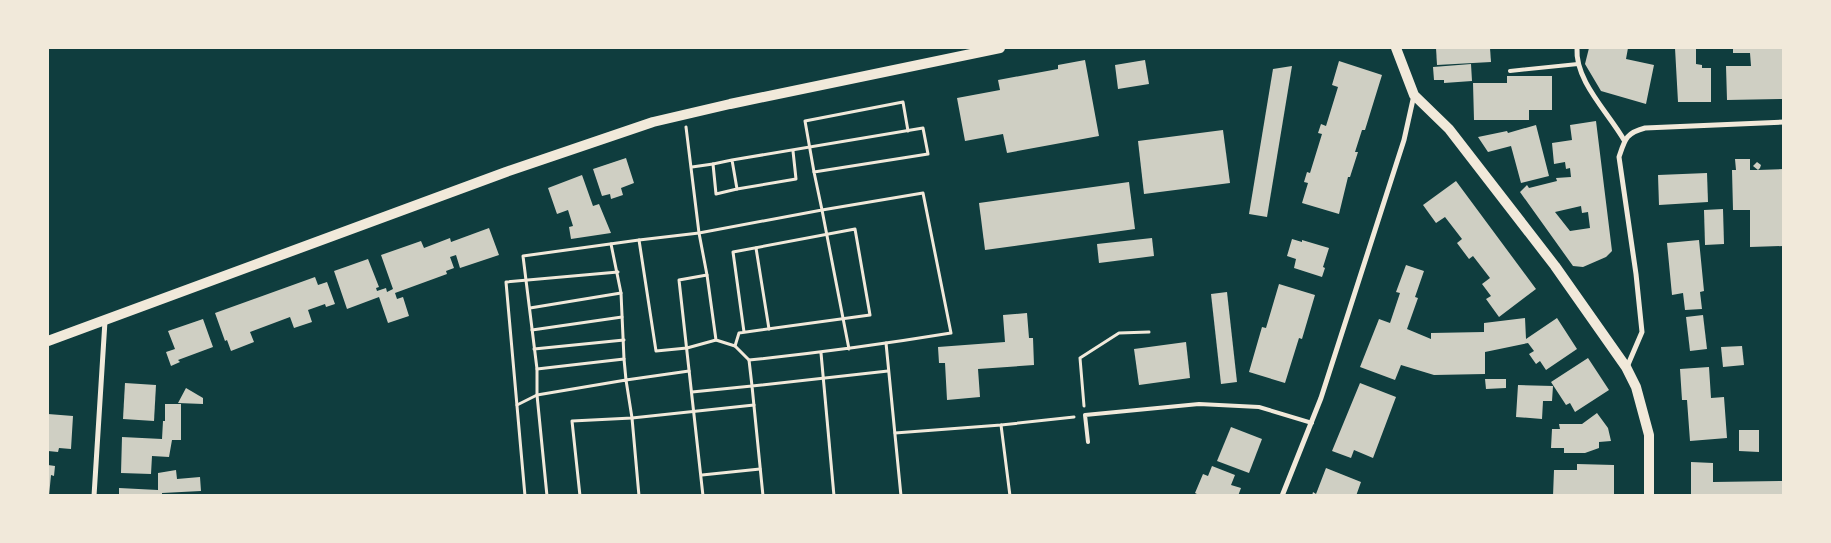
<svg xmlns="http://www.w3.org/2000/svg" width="1831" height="543" font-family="Figtree,sans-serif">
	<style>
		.building { fill: #cfcfc3; fill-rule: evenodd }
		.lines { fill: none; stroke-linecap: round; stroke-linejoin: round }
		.path { stroke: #f1e9da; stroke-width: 3 }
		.service { stroke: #f1e9da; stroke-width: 4 }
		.minor { stroke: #f1e9da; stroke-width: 5 }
		.secondary { stroke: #f1e9da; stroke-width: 10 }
	</style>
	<rect width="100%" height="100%" fill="#0f3d3e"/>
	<!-- building -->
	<g class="building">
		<path d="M1436 48H1490L1491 62 1437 65Z"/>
		<path d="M1589 48H1628L1626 59 1654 65 1646 104 1601 91 1585 64Z"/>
		<path d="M1675 48H1696V64L1702 65V68H1711V102H1678Z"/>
		<path d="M1733 48H1784V99L1727 100 1726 66H1751L1750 53H1733Z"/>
		<path d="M1085 60 1099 136 1007 153 1003 134 965 141 957 98 1000 90 998 80 1058 69V65Z"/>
		<path d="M1145 60 1149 84 1118 89 1115 65Z"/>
		<path d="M1339 61 1382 75 1365 130H1362L1355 152H1358L1350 177H1348L1339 214 1302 203 1308 183 1304 182 1307 172 1310 173 1322 134 1318 133 1321 124 1326 126 1338 87 1332 85Z"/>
		<path d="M1471 64 1472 81 1444 83V80H1434L1433 67Z"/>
		<path d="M1292 66 1267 217 1249 214 1273 69Z"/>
		<path d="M1507 76H1552V110H1529V120H1474L1473 83H1507Z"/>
		<path d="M1596 121 1612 251 1606 257 1583 267 1573 266 1520 192 1527 185 1529 188 1557 181 1556 178 1571 177 1570 168 1566 169 1565 162 1554 164 1552 143 1572 140 1570 125ZM1581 206 1582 213 1588 212 1590 228 1570 231 1555 212Z"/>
		<path d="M1536 125 1549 176 1521 183 1511 146 1488 152 1478 137 1507 131 1508 133Z"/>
		<path d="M1223 130 1230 183 1144 194 1138 141Z"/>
		<path d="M626 158 634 183 621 188 623 195 611 199 610 194 602 196 593 169Z"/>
		<path d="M1735 159H1750V170H1758L1753 166 1757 162 1761 165 1760 168 1758 170 1784 169 1783 246 1750 247V210H1733L1732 170H1736Z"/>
		<path d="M1707 173 1708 202 1659 205 1658 175Z"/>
		<path d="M582 175 593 206 599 204 611 233 571 239 569 227 573 226 568 210 557 214 548 188Z"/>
		<path d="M1456 181 1536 289 1499 317 1486 299 1491 296 1482 284 1490 278 1473 256 1469 259 1457 243 1462 239 1445 217 1436 223 1423 205Z"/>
		<path d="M1129 182 1135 229 985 250 979 203Z"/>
		<path d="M1723 209 1724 244 1705 245 1704 210Z"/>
		<path d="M489 228 499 255 460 268 456 255 450 257 454 268 446 271 447 274 395 293 397 299 403 297 409 316 388 323 379 297 347 309 334 271 368 259 379 287 376 288 377 291 386 288 387 292 393 289 381 255 421 241 424 248 450 238 451 242Z"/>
		<path d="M1152 238 1154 256 1099 263 1097 244Z"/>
		<path d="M1292 239 1302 242V240L1329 248 1323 267 1325 268 1322 277 1294 268 1296 259 1287 256Z"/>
		<path d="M1699 240 1704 291 1700 292 1702 309 1685 310 1683 293 1672 295 1667 243Z"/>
		<path d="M1406 265 1424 271 1415 297 1418 298 1407 329 1431 339V333L1484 332V323L1525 318 1526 339 1557 318 1577 349 1546 370 1540 361 1536 364 1529 354 1534 351 1528 343 1485 352V374L1434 375 1401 365 1395 380 1360 367 1379 319 1390 323 1400 293 1396 292Z"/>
		<path d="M315 277 318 285 327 282 335 304 326 307 325 304 308 310 312 322 294 328 290 317 250 332 254 342 231 351 227 340 225 341 215 313Z"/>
		<path d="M1279 284 1315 295 1302 339 1299 338 1285 383 1249 372 1262 327 1266 328Z"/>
		<path d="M1227 292 1237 382 1221 384 1211 294Z"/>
		<path d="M1027 313 1029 338H1033L1034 365 978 369 980 397 947 400 945 363H939L938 347 1005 342 1003 315Z"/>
		<path d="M1703 315 1707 349 1690 351 1686 317Z"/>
		<path d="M203 319 213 347 178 360 180 362 171 366 166 352 175 349 168 331Z"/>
		<path d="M1186 342 1190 378 1139 385 1134 349Z"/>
		<path d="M1742 346 1744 365 1723 367 1721 347Z"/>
		<path d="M1588 358 1609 390 1575 412 1570 403 1566 405 1551 382Z"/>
		<path d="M1709 367 1711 398 1724 397 1727 438 1690 441 1687 400H1682L1680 369Z"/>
		<path d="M1485 379H1506V388L1486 389Z"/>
		<path d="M125 383 156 385 154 421 123 419Z"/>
		<path d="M1360 383 1396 397 1373 458 1354 450 1351 458 1332 451Z"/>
		<path d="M1518 385 1553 386 1552 401H1543L1542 419 1516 417Z"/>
		<path d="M186 388 203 398V404L178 403Z"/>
		<path d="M165 404H181V440H172L169 457 152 456 151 474 121 473 122 437 162 439 163 421H165Z"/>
		<path d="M1597 413 1608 428 1611 441 1599 442V448L1585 453H1564V448H1551L1552 429H1560L1559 424H1582Z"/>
		<path d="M48 414 73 416 71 449 59 448 58 452 48 451Z"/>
		<path d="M1231 427 1262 439 1249 473 1217 461Z"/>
		<path d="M1739 430H1759V452L1739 451Z"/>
		<path d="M1691 462 1713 463V482L1784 481V496H1691Z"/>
		<path d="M1577 464 1614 465V496H1553L1554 470H1577Z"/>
		<path d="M48 465 55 466 54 476 51 475 49 496H48Z"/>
		<path d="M1212 466 1235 475 1231 485 1241 488 1238 496H1201L1195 493 1203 474 1208 476Z"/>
		<path d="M1326 468 1361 482 1356 496H1312L1313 492 1316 494Z"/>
		<path d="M176 470 177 479 200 477 201 491 162 493V496H119V488L158 490V473Z"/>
	</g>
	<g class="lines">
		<!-- path -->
		<g class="path">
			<path d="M686 127 699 233 707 275 716 340 735 346 749 360 752 386 692 392"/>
			<path d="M692 167 713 164"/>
			<path d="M814 172 805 121 903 102 908 131"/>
			<path d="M737 189 796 179 793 151"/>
			<path d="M639 240 699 233 822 210 814 172 928 154 923 128 732 160 713 164 716 194 737 189 732 160"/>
			<path d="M611 244 621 293 624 359 626 380 689 371"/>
			<path d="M756 248 769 329"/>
			<path d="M530 308 621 293"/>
			<path d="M532 330 622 317"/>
			<path d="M886 343 901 496"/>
			<path d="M735 346 739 333 870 315 855 229 733 252 744 332"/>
			<path d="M534 349 624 340"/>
			<path d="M821 353 834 496"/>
			<path d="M749 360C817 353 884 344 951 333L923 193 822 210 849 349"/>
			<path d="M537 369 624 359"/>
			<path d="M517 405 537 395 626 380 632 418 639 496"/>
			<path d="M1084 406 1080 358 1119 333 1149 332"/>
			<path d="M1001 425 1010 496"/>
			<path d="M895 433 1001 425 1074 417"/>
			<path d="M702 475 760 469"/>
			<path d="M525 496 506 282 618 272"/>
			<path d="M547 496 537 395V369L523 256 639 240 656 351 687 348 716 340"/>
			<path d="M580 496 572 421 632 418 754 405"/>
			<path d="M703 496 679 280 707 275"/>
			<path d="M763 496 752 386 888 371"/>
		</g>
		<!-- service -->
		<g class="service">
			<path d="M1510 71 1578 64"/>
			<path d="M1088 442 1085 415 1199 404 1259 407 1312 423"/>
		</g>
		<!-- minor -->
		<g class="minor">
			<path d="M1577 48C1575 81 1608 112 1624 140"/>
			<path d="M1627 367 1642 332 1636 274 1619 157C1625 139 1626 133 1645 128L1784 122"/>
			<path d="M94 496 105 321"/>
			<path d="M1282 496 1321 398 1404 140 1414 95"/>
		</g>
		<!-- secondary -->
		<g class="secondary">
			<path d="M1396 48 1414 95 1449 129 1555 266 1626 367 1636 387 1649 435V496"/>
			<path d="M48 341 506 172 653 122 730 104 1000 48"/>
		</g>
	</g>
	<!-- border -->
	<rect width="1831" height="543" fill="none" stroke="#f1e9da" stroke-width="98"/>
</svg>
